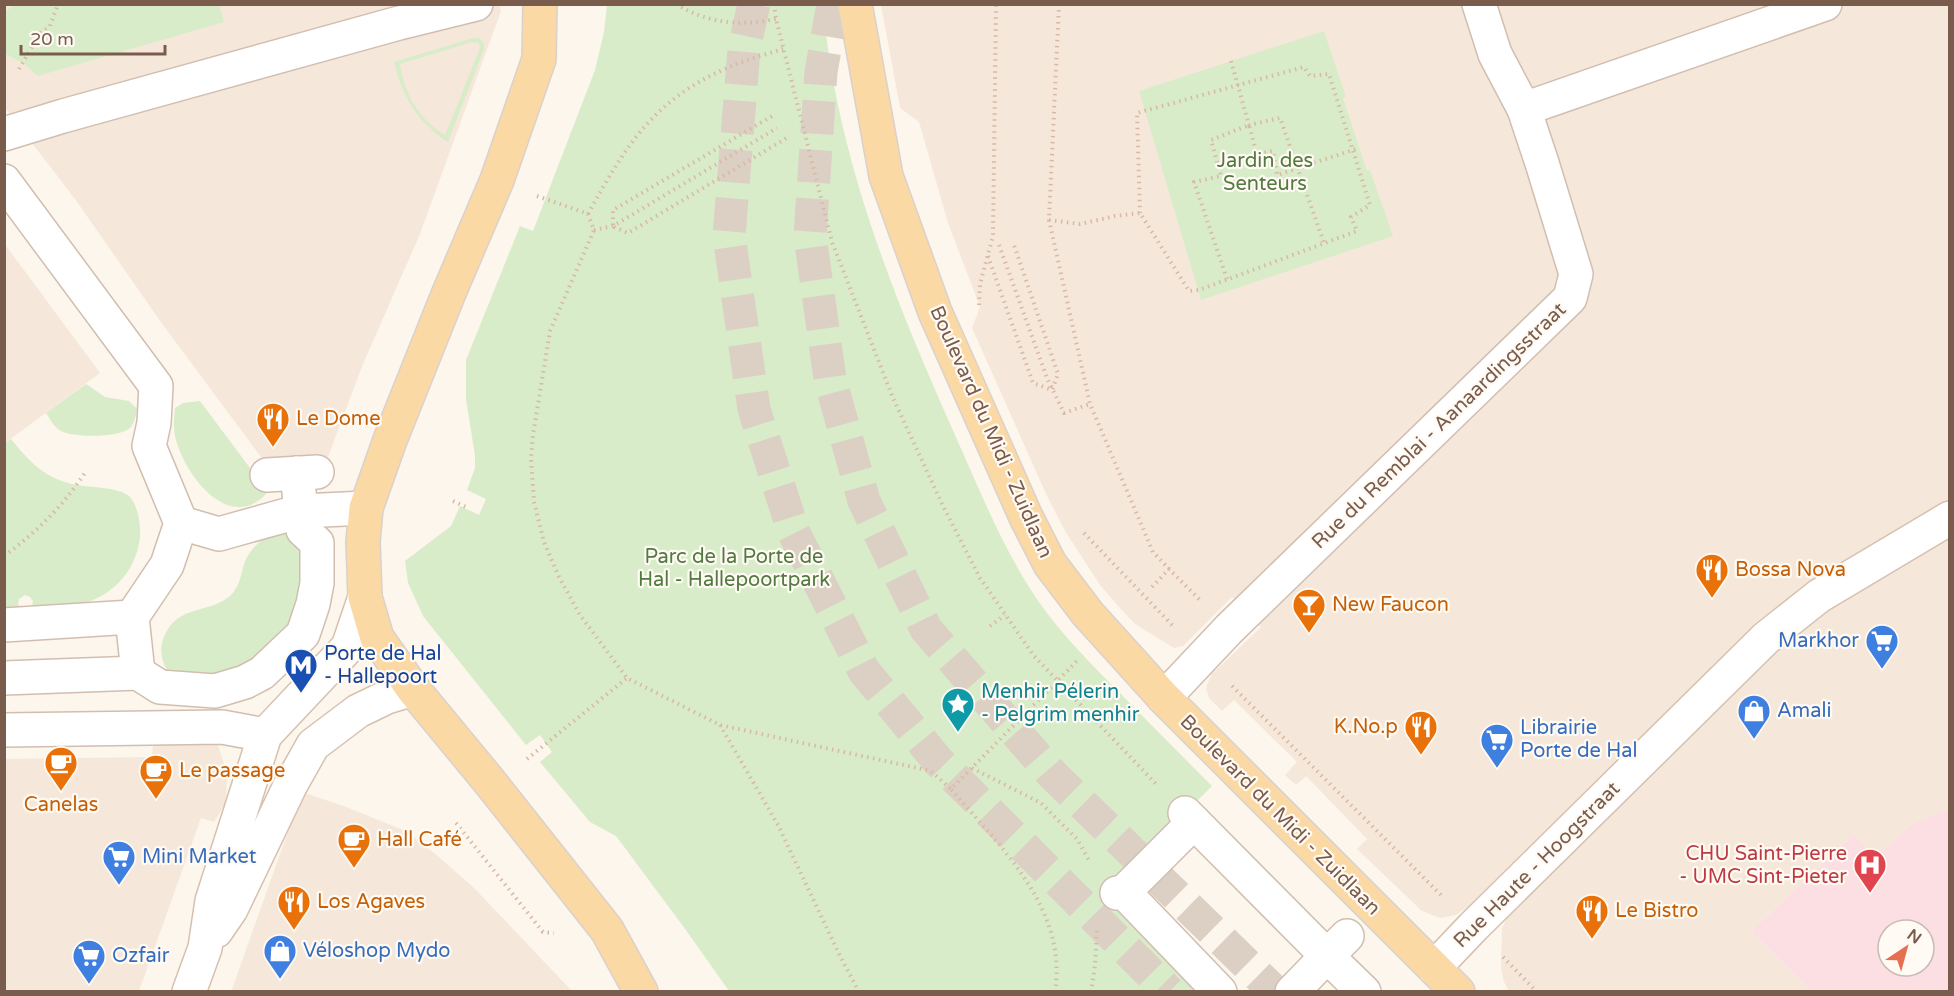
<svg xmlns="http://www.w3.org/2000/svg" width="1954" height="996" font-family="'Varela Round',sans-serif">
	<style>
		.residential { fill: #f5e8da }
		.medical { fill: #fbdfe3; fill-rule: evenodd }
		.green { fill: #d8ecc9; fill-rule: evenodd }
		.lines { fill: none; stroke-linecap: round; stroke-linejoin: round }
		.highway-tunnel { stroke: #dcd0c4; stroke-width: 33; stroke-dasharray: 33 16; stroke-linecap: butt }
		.street-casing { stroke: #d1beb0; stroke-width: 36 }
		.secondary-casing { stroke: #d6c0b0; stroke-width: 36 }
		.primary-casing { stroke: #dad1cd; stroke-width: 36 }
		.path { stroke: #d9b8a5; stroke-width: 4; stroke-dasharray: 1.5 4.5; stroke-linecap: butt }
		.street { stroke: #fff; stroke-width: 33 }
		.secondary { stroke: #fff; stroke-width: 33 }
		.primary { stroke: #fbd9a5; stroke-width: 33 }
		.labels { text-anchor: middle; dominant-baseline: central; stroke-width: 4.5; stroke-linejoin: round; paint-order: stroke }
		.park-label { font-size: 20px; fill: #537a41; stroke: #fffaf3 }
		.food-label { font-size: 20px; fill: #c56008; stroke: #fffaf3; text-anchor: start }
		.street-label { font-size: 20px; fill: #7a5c4d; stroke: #fffaf3 }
		.shop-label { font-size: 20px; fill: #366cbe; stroke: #fffaf3; text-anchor: start }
		.transit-label { font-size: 20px; fill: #164399; stroke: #fffaf3; text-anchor: start }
		.culture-label { font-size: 20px; fill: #0d838f; stroke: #fffaf3; text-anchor: start }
		.health-label { font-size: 20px; fill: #be3a42; stroke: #fffaf3; text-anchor: end }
	</style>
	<rect width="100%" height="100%" fill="#fdf6ec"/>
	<!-- residential -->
	<g class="residential">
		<path d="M500 4 501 11 420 234 363 364 328 457 264 461 163 325 75 199 5 108V5Z"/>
		<path d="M881 5H1949V808L1913 823 1876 857 1854 834 1751 931 1811 991H1509L1504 982 1501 969 1502 928 1511 909 1524 891 1504 873 1472 904 1456 915 1440 918 1422 911 1357 849 1367 839 1306 776 1296 785 1285 775 1297 762 1234 700 1222 711 1209 698 1206 688 1211 675 1261 627 1232 597 1183 646 1174 648 1135 624 1120 608 1100 585 1065 531 1047 496 972 328 980 307 948 223 919 122 900 108Z"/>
		<path d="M4 243 100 373 5 443H4Z"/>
		<path d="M153 745H218L227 773 226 803 214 822 201 818 139 991H5L4 759 152 757Z"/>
		<path d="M302 792 346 807 406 831 439 857 475 889 572 991 231 992Z"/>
	</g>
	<!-- medical -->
	<path class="medical" d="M1949 808V991H1811L1751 931 1854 834 1876 857 1913 823ZM1888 930H1924V966H1888Z"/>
	<!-- green -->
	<g class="green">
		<path d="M15 4 219 5 224 22 38 76 23 63 5 54V12Z"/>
		<path d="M607 5H823C836 156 894 298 955 435 981 493 1005 554 1041 605 1064 637 1092 665 1120 693 1150 724 1181 755 1212 786L1117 881 1201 991H729L683 926 616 836 590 822 540 762 552 752 540 735 526 745 423 616 408 583 405 561 451 526 460 506 479 515 486 499 467 490 475 468V456L466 399V360L520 226 533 231 595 70 604 32Z"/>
		<path d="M1324 31 1346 97 1343 98 1367 171 1370 170 1393 236 1201 300 1139 91Z"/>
		<path d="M473 38H479L484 43V49L448 142C417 122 402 96 394 62ZM472 42 479 43 480 48 445 135C419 120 404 93 400 64Z"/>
		<path d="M86 384 105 397 129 401 137 409C136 414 135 422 131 427 121 438 74 438 61 431 54 427 50 419 46 413Z"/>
		<path d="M200 401 268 492C229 536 183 473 175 436 173 427 174 418 175 408L183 403Z"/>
		<path d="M11 439C29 461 43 477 72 484 88 488 119 486 130 497 138 506 141 525 140 537 136 574 108 601 71 606 57 608 43 608 29 609L32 606 33 601 30 597 25 595 19 599 18 604 22 610H5L4 443Z"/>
		<path d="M284 527 299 536 306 582 282 642 226 677 168 672C161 660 159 649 164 637 177 603 211 615 232 594 240 585 241 574 244 564 251 545 267 535 284 527Z"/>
	</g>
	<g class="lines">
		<!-- highway-tunnel -->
		<g class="highway-tunnel">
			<path d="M754 4 744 49 729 236 754 409 794 533 864 671 938 761 1169 992"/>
			<path d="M833 4 821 72 810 236 830 379 864 501 926 629 1052 774 1275 992"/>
		</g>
		<!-- street casing -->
		<g class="street-casing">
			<g id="street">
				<path d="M1524 109 1825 4"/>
				<path d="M4 134 63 116 399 23 476 4"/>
				<path d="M4 181 156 386 154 423 149 446 181 523 219 534 301 511 366 508"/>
				<path d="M267 475 317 472"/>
				<path d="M4 625 132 617"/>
				<path d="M138 673 132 617 167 565 181 523"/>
				<path d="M4 678 138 673 160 687 215 691 245 682 262 673 303 634 313 604 317 583V543L303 530 297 473"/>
				<path d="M1164 698 1229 629 1570 298 1576 274 1542 163 1524 109 1495 54 1479 4"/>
				<path d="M4 730 222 727 265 735"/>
				<path d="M1185 813 1327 956 1347 936"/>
				<path d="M1124 892 1194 822"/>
				<path d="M1117 893 1124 892 1220 992"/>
				<path d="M1292 992 1327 956 1364 992"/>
			</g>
		</g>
		<!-- secondary casing -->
		<g class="secondary-casing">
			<g id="secondary">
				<path d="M216 931 231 909 290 786 313 745 358 711 387 697 413 689"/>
				<path d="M1434 968 1473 927 1766 638 1819 596 1950 518"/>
				<path d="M189 992 205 948 212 901 265 735 348 647 365 597"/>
			</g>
		</g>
		<!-- primary casing -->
		<g class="primary-casing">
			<g id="primary">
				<path d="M540 4 539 59 497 180 448 295 390 440 366 508 363 542 365 597 377 638 413 689 489 781 607 930 641 992"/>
				<path d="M855 4 886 176 935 312 1026 517 1050 564 1088 614 1164 698 1458 992"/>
			</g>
		</g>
		<!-- path -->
		<g class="path">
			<path d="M676 4C709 24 740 26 776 19"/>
			<path d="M774 4 776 19 832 242 893 398 944 508 980 578 1034 656 1157 785"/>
			<path d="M1059 4 1049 220 1090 404 1153 552 1169 569"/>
			<path d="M1231 61 1249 125 1280 118 1324 243"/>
			<path d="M19 69 40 33 50 26 58 4"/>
			<path d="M537 196 588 214 594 230 550 331 533 435 531 458 534 502 544 542 559 577 580 615 627 678 720 725 931 771 951 789"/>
			<path d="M588 214C625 147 653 100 727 68 744 60 765 55 783 49"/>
			<path d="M1049 220 1080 224 1115 216 1140 213 1189 291 1199 290 1357 231 1351 217 1370 205 1329 74 1310 76 1304 67 1137 113 1140 213"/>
			<path d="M613 225V210L774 115"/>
			<path d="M614 227 628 233 790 136"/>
			<path d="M594 230 613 226 777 128"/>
			<path d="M999 245 1047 378 1064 413 1090 404"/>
			<path d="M988 256 1033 383 1052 390 1058 374 1013 242"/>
			<path d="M1227 279 1194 182 1221 176 1211 140 1249 125 1257 154 1273 151 1277 175 1359 148"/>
			<path d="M979 305 980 284 993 236 996 4"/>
			<path d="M453 501 466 507"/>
			<path d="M1084 533 1174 627"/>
			<path d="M4 556C37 532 64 505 86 471"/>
			<path d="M1152 587 1169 569 1200 600"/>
			<path d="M990 626 1005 615"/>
			<path d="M1232 686 1443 897"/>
			<path d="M720 725 778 825 840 956 859 992"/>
			<path d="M527 759 627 678"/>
			<path d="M972 768 1041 803 1077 839 1090 862"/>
			<path d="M456 823 543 932 554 933"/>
			<path d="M1503 957 1537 992"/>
			<path d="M1055 992C1068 908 1000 847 951 789L1077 661"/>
			<path d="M1091 992 1095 966 1097 928"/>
		</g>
		<!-- street -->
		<use href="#street" class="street"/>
		<!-- secondary -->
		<use href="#secondary" class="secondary"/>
		<!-- primary -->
		<use href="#primary" class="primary"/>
	</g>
	<!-- icons -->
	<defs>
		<g id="restaurant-pin" transform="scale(1.725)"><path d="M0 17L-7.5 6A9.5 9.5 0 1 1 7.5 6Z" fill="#e8710a" stroke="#fffaf3"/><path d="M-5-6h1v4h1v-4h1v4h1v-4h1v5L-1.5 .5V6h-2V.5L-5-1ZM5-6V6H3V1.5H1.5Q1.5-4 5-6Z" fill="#fff"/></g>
		<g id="bar-pin" transform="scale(1.725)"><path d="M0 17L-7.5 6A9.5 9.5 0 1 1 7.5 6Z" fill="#e8710a" stroke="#fffaf3"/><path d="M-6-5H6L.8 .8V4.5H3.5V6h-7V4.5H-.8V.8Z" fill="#fff"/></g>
		<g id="supermarket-pin" transform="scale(1.725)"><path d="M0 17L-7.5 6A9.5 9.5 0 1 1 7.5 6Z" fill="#3f7fe0" stroke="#fffaf3"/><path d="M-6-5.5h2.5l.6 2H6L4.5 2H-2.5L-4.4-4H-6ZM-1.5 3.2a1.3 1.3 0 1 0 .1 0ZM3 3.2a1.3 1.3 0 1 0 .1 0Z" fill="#fff"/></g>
		<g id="metro-pin" transform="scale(1.725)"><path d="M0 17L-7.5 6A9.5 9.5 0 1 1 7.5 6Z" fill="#1a4fb4" stroke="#fffaf3"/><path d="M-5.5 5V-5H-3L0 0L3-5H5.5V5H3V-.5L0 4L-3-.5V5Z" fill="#fff"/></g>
		<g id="sight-pin" transform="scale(1.725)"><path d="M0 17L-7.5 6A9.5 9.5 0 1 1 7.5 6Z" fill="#0f9aa8" stroke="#fffaf3"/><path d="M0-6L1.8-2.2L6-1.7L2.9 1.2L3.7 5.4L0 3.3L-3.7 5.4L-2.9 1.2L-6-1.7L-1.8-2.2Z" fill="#fff"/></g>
		<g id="shop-pin" transform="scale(1.725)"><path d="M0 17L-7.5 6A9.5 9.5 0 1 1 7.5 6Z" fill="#3f7fe0" stroke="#fffaf3"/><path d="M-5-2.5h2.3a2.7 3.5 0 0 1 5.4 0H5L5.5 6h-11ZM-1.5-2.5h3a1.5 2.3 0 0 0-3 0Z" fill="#fff"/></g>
		<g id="cafe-pin" transform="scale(1.725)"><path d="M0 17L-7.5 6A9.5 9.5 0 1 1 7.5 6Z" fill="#e8710a" stroke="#fffaf3"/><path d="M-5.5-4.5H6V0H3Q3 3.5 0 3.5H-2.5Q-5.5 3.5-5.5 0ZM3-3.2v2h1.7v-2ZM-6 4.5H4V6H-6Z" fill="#fff"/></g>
		<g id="hospital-pin" transform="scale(1.725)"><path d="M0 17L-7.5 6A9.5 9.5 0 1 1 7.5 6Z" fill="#e0444e" stroke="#fffaf3"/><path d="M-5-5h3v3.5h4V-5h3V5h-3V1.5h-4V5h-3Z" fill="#fff"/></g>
	</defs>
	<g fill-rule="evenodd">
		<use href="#restaurant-pin" x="273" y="419"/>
		<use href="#restaurant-pin" x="1712" y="570"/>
		<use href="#bar-pin" x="1309" y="605"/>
		<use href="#supermarket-pin" x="1882" y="641"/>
		<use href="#metro-pin" x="301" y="665"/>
		<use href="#sight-pin" x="958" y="704"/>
		<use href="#shop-pin" x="1754" y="711"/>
		<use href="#restaurant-pin" x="1421" y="727"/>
		<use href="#supermarket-pin" x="1497" y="740"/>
		<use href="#cafe-pin" x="61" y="763"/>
		<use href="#cafe-pin" x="156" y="771"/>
		<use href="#cafe-pin" x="354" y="840"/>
		<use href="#supermarket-pin" x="119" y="857"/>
		<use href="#hospital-pin" x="1870" y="865"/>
		<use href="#restaurant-pin" x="294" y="902"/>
		<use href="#restaurant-pin" x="1592" y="911"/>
		<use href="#shop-pin" x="280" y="951"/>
		<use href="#supermarket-pin" x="89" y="956"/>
	</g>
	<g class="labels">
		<!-- park labels -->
		<g class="park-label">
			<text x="1265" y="161">Jardin des<tspan x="1265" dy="23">Senteurs</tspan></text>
			<text x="734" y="557">Parc de la Porte de<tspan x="734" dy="23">Hal - Hallepoortpark</tspan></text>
		</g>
		<!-- food labels -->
		<g class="food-label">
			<text x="296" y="419">Le Dome</text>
			<text x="1735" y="570">Bossa Nova</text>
			<text x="1332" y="605">New Faucon</text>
			<text x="1398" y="727" text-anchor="end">K.No.p</text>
			<text x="179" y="771">Le passage</text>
			<text x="61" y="805" text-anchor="middle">Canelas</text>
			<text x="377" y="840">Hall Café</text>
			<text x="317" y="902">Los Agaves</text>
			<text x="1615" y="911">Le Bistro</text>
		</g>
		<!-- street labels -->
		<g class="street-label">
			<text transform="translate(1439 426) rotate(-44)">Rue du Remblai - Aanaardingsstraat</text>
			<text transform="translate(991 432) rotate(66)">Boulevard du Midi - Zuidlaan</text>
			<text transform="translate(1280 815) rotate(45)">Boulevard du Midi - Zuidlaan</text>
			<text transform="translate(1537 865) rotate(-45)">Rue Haute - Hoogstraat</text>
		</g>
		<!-- shop labels -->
		<g class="shop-label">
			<text x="1859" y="641" text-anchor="end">Markhor</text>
			<text x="1777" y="711">Amali</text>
			<text x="1520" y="728">Librairie<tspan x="1520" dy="23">Porte de Hal</tspan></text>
			<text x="142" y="857">Mini Market</text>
			<text x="303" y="951">Véloshop Mydo</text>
			<text x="112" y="956">Ozfair</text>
		</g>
		<!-- transit labels -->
		<g class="transit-label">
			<text x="324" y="654">Porte de Hal<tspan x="324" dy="23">- Hallepoort</tspan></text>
		</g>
		<!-- culture labels -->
		<g class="culture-label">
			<text x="981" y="692">Menhir Pélerin<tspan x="981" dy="23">- Pelgrim menhir</tspan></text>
		</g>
		<!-- health labels -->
		<g class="health-label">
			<text x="1847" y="854">CHU Saint-Pierre<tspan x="1847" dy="23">- UMC Sint-Pieter</tspan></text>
		</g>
	</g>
	<!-- border -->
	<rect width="1954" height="996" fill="none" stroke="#7a5c4d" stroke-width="12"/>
	<!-- north arrow -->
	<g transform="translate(1906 948) rotate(36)"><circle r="28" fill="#fffaf3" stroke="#cabbb1" stroke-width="1.5"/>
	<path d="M0-4.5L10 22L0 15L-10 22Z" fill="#e76f51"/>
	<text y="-9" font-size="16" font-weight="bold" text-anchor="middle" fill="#7a5c4d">N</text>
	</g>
	<!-- scale -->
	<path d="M21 45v9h144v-9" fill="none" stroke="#7a5c4d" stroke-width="3"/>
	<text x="30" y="45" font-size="18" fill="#7a5c4d" stroke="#fffaf3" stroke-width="4.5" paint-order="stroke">20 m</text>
</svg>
